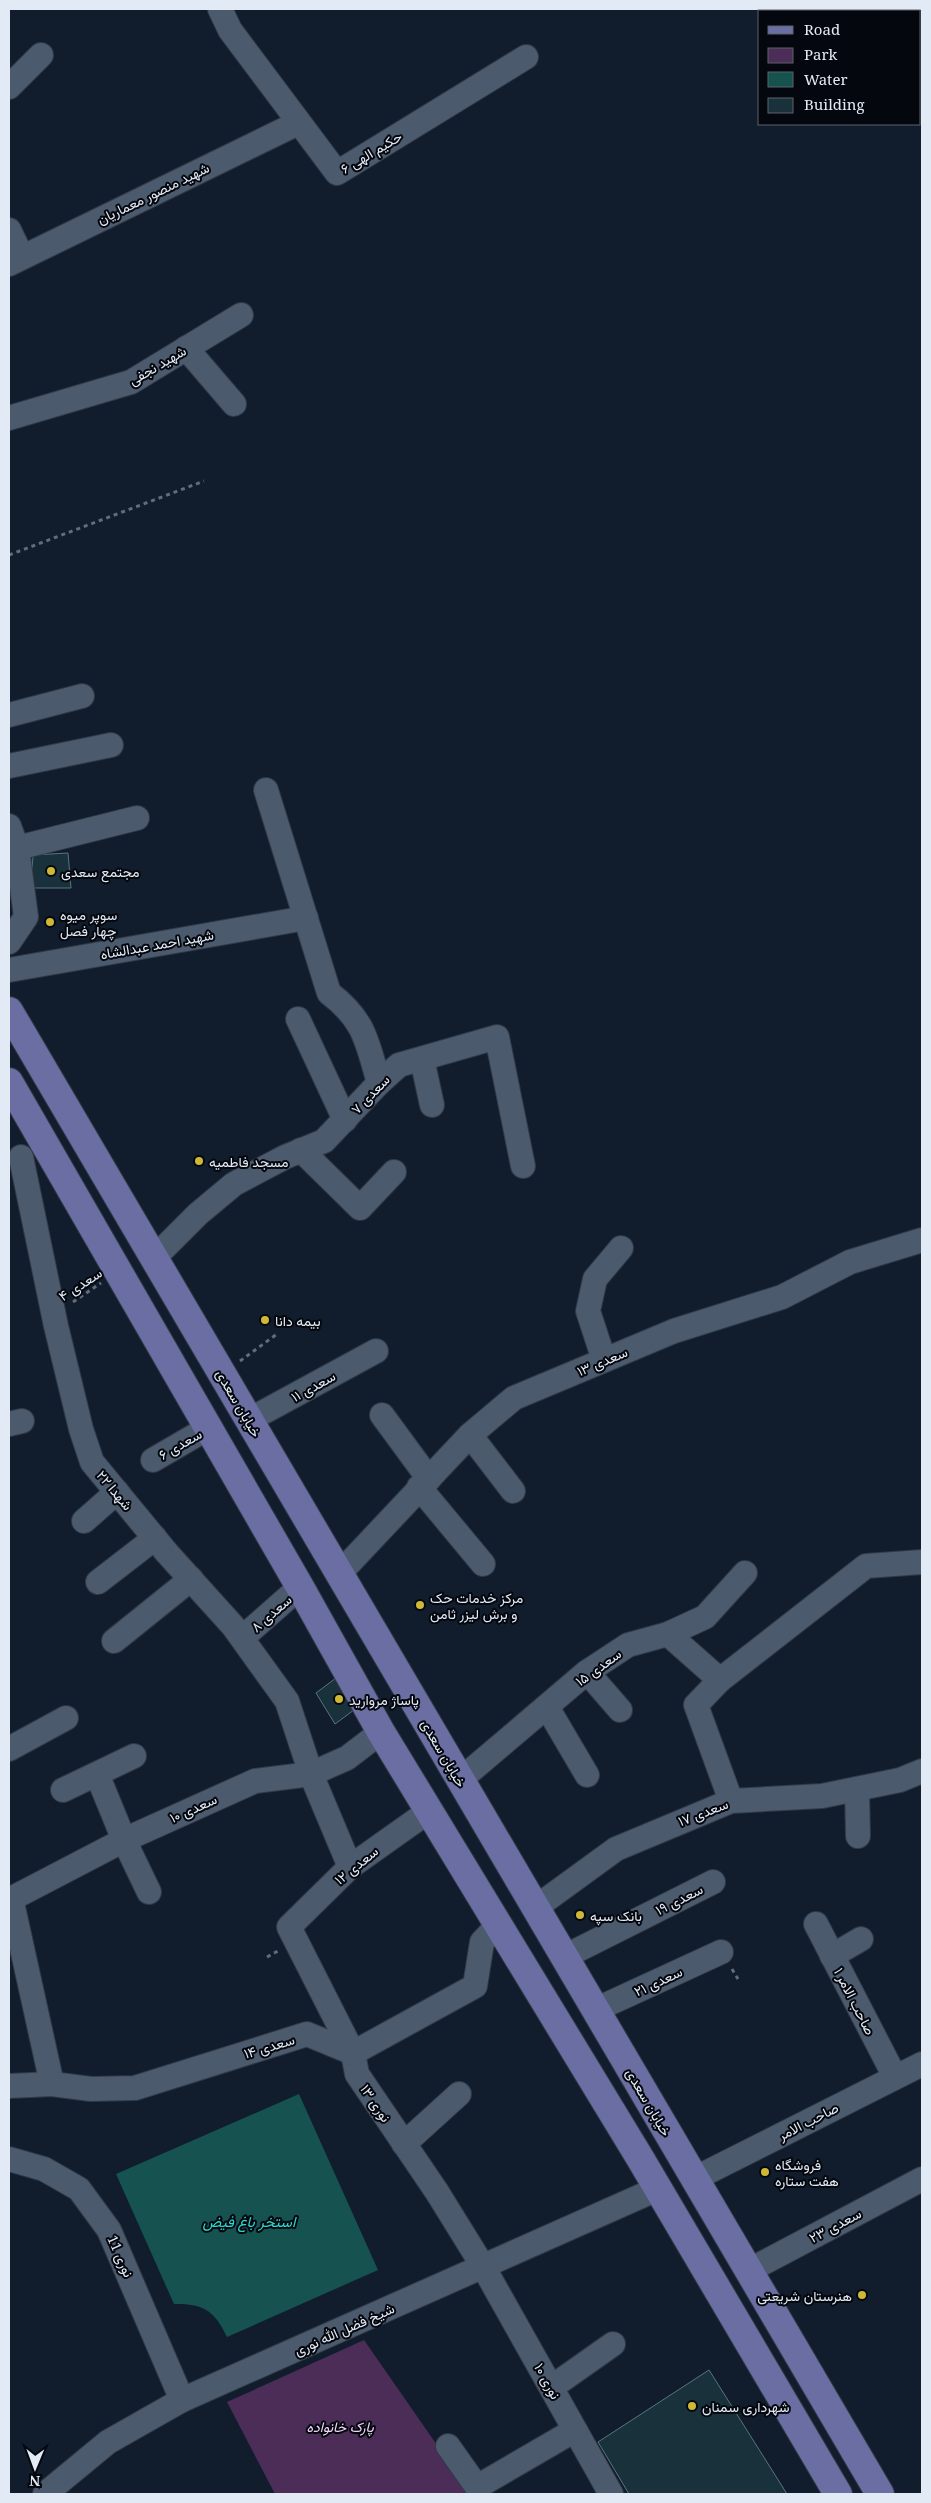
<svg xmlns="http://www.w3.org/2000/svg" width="931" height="2503" font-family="'Noto Serif',Vazirmatn,serif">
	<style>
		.green { fill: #4b2d57 }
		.water { fill: #155250 }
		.building { fill: #18313a; stroke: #5a747e }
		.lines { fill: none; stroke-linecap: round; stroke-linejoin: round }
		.minor-casing { stroke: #323946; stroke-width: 26 }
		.major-casing { stroke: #323946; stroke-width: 30 }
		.path { stroke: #626c7a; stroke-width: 3; stroke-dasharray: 4 4; stroke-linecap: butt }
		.minor { stroke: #4b5a6c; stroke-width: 24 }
		.major { stroke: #6a6ea2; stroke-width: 28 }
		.poi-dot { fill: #d0b837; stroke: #04070d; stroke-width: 2 }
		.labels { text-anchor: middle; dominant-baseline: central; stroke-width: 4; stroke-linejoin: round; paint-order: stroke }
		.street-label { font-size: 14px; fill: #e2eaf5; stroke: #04070d }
		.poi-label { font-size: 14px; fill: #e2eaf5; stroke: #04070d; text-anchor: start }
		.park-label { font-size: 14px; font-style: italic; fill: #eed6f9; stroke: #04070d }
		.water-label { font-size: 15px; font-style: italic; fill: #2bd9d3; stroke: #04070d }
	</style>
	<rect width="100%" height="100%" fill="#111d2c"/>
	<!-- green -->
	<path class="green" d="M364 2340 471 2494H275L227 2402Z"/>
	<!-- water -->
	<path class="water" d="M299 2094 378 2270 227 2337C215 2311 203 2303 174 2304L116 2174Z"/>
	<!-- building -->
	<g class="building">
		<path d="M68 853 71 888H31L33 855Z"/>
		<path d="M344 1672 362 1704 335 1724 316 1693Z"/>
		<path d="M709 2370 787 2494H629L598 2442Z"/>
	</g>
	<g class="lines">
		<!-- minor casing -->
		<g class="minor-casing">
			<g id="minor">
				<path d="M220 9 230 30 337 173 526 57"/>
				<path d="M9 87 41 55"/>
				<path d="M9 230 22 257"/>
				<path d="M9 264 298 123"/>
				<path d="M186 348 234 404"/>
				<path d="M9 418 131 382 241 315"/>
				<path d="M9 715 82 696"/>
				<path d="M9 766 111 745"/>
				<path d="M266 790 329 993C365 1020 367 1042 379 1083"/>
				<path d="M9 826 17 848 26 917 9 942"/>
				<path d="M17 848 137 818"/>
				<path d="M9 970 306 918"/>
				<path d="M298 1019 345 1120"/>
				<path d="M422 1059 432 1105"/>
				<path d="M301 1150 360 1208 394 1172"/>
				<path d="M21 1157 56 1326 81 1429 92 1462 167 1553 233 1626 287 1701 311 1774 350 1867"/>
				<path d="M154 1258 198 1214 234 1184 285 1157 324 1141 379 1083 399 1065 497 1037 523 1166"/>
				<path d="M604 1360 588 1311 595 1279 621 1248"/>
				<path d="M382 1415 429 1479"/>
				<path d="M249 1420 376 1351"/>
				<path d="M9 1424 22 1421"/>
				<path d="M470 1435 513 1491"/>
				<path d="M153 1460 208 1428"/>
				<path d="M419 1487 483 1564"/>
				<path d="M84 1521 117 1492"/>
				<path d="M339 1574 470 1435 514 1398 674 1331 782 1297 850 1262 922 1240"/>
				<path d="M98 1582 155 1538"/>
				<path d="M668 1634 720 1680"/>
				<path d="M242 1638 300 1587"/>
				<path d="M114 1641 191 1579"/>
				<path d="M587 1672 620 1710"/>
				<path d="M547 1707 587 1775"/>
				<path d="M9 1749 66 1718"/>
				<path d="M97 1774 124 1840 149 1892"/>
				<path d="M460 1780 587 1672 628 1645 668 1634 705 1617 745 1573"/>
				<path d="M857 1789 858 1836"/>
				<path d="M63 1790 134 1756"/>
				<path d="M731 1801 696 1705 720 1680 866 1566 922 1562"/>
				<path d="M429 1811 350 1867 289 1927 353 2053 357 2074 437 2192 484 2268 611 2494"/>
				<path d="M11 1898 52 2084"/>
				<path d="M9 1900 124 1840 255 1781 311 1774 347 1758 381 1732"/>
				<path d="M535 1908 616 1849 731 1801 822 1796 900 1780 922 1771"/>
				<path d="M816 1924 895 2077"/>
				<path d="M832 1956 861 1939"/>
				<path d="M564 1957 713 1882"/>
				<path d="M595 2010 721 1952"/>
				<path d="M9 2086 52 2084 91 2089 135 2088 307 2034 353 2053 475 1986 482 1942 498 1925"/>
				<path d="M404 2144 459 2094"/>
				<path d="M9 2159 44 2169 79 2189 109 2230 182 2400"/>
				<path d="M694 2179 922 2064"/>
				<path d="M748 2271 922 2179"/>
				<path d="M552 2387 613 2344"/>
				<path d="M448 2446 477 2487 575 2430"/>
				<path d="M45 2494 108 2442 182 2400 657 2189"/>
			</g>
		</g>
		<!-- major casing -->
		<g class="major-casing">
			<g id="major">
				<path d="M9 1011 880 2494"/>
				<path d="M9 1082 300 1587 381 1732 640 2158 838 2494"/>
			</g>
		</g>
		<!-- path -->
		<g class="path">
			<path d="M9 555 204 481"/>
			<path d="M73 1302 101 1283"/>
			<path d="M240 1361 277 1334"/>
			<path d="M267 1957 278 1951"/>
			<path d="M732 1969 738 1979"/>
		</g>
		<!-- minor -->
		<use href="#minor" class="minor"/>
		<!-- major -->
		<use href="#major" class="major"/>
	</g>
	<!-- markers -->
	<g class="poi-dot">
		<circle cx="51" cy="871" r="5"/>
		<circle cx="50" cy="922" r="5"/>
		<circle cx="199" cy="1161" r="5"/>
		<circle cx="265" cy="1320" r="5"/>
		<circle cx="420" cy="1605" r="5"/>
		<circle cx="339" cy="1699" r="5"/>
		<circle cx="580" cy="1915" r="5"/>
		<circle cx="765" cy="2172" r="5"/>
		<circle cx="862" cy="2295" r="5"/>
		<circle cx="692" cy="2406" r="5"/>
	</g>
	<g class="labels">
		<!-- street labels -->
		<g class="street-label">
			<text transform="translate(371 152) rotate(-31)">حکیم الهی ۶</text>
			<text transform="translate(153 193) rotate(-26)">شهید منصور معماریان</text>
			<text transform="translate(157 365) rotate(-30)">شهید نجفی</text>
			<text transform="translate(157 944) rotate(-10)">شهید احمد عبدالشاه</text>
			<text transform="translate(370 1094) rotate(-46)">سعدی ۷</text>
			<text transform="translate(80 1284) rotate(-33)">سعدی ۴</text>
			<text transform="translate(602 1361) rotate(-23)">سعدی ۱۳</text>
			<text transform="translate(313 1386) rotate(-29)">سعدی ۱۱</text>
			<text transform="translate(239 1403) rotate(60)">خیابان سعدی</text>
			<text transform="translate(180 1444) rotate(-30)">سعدی ۶</text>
			<text transform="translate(115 1490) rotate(50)">شهدا ۲۲</text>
			<text transform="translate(271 1613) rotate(-41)">سعدی ۸</text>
			<text transform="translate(598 1667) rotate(-36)">سعدی ۱۵</text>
			<text transform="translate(444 1753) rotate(60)">خیابان سعدی</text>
			<text transform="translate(193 1808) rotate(-24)">سعدی ۱۰</text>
			<text transform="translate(703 1812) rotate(-21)">سعدی ۱۷</text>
			<text transform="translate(356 1865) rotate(-39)">سعدی ۱۲</text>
			<text transform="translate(679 1899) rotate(-27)">سعدی ۱۹</text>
			<text transform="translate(658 1981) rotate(-25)">سعدی ۲۱</text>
			<text transform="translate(855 2001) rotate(63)">صاحب الامر ۱</text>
			<text transform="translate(269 2046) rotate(-17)">سعدی ۱۴</text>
			<text transform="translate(649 2102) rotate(60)">خیابان سعدی</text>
			<text transform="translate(376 2103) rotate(56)">نوری ۱۳</text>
			<text transform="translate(808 2121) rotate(-27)">صاحب الامر</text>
			<text transform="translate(835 2225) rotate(-28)">سعدی ۲۳</text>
			<text transform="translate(121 2256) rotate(66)">نوری 11</text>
			<text transform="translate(344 2329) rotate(-24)">شیخ فضل الله نوری</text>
			<text transform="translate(548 2381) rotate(61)">نوری ۱۰</text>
		</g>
		<!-- poi labels -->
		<g class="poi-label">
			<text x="61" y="871">مجتمع سعدی</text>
			<text x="60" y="914">سوپر میوه<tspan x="60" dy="16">چهار فصل</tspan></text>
			<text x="209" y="1161">مسجد فاطمیه</text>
			<text x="275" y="1320">بیمه دانا</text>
			<text x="430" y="1597">مرکز خدمات حک<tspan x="430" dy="16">و برش لیزر ثامن</tspan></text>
			<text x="349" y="1699">پاساژ مروارید</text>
			<text x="590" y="1915">بانک سپه</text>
			<text x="775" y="2164">فروشگاه<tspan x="775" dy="16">هفت ستاره</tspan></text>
			<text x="852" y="2295" text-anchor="end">هنرستان شریعتی</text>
			<text x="702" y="2406">شهرداری سمنان</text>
		</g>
		<!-- park labels -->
		<g class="park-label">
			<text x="340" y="2426">پارک خانواده</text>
		</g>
		<!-- water labels -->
		<g class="water-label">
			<text x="249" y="2221">استخر باغ فیض</text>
		</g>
	</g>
	<!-- border -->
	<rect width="931" height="2503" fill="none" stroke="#e2eaf5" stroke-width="20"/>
	<!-- legend -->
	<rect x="758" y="10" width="162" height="115" fill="#04070d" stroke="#5d626a"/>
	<rect x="768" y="26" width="25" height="8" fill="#6a6ea2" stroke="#5d626a"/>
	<text x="804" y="35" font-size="15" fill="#e2eaf5">Road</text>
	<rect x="768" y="48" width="25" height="15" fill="#4b2d57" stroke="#5d626a"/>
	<text x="804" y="60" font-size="15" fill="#e2eaf5">Park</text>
	<rect x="768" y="72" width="25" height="15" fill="#155250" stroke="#5d626a"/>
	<text x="804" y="85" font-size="15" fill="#e2eaf5">Water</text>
	<rect x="768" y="98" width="25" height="15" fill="#18313a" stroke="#5d626a"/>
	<text x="804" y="110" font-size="15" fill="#e2eaf5">Building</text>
	<!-- north arrow -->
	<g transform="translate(35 2468) rotate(181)" stroke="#04070d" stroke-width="4" paint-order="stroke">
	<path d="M0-4L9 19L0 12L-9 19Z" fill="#e2eaf5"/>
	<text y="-8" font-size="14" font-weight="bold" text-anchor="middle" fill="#e2eaf5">N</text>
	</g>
</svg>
